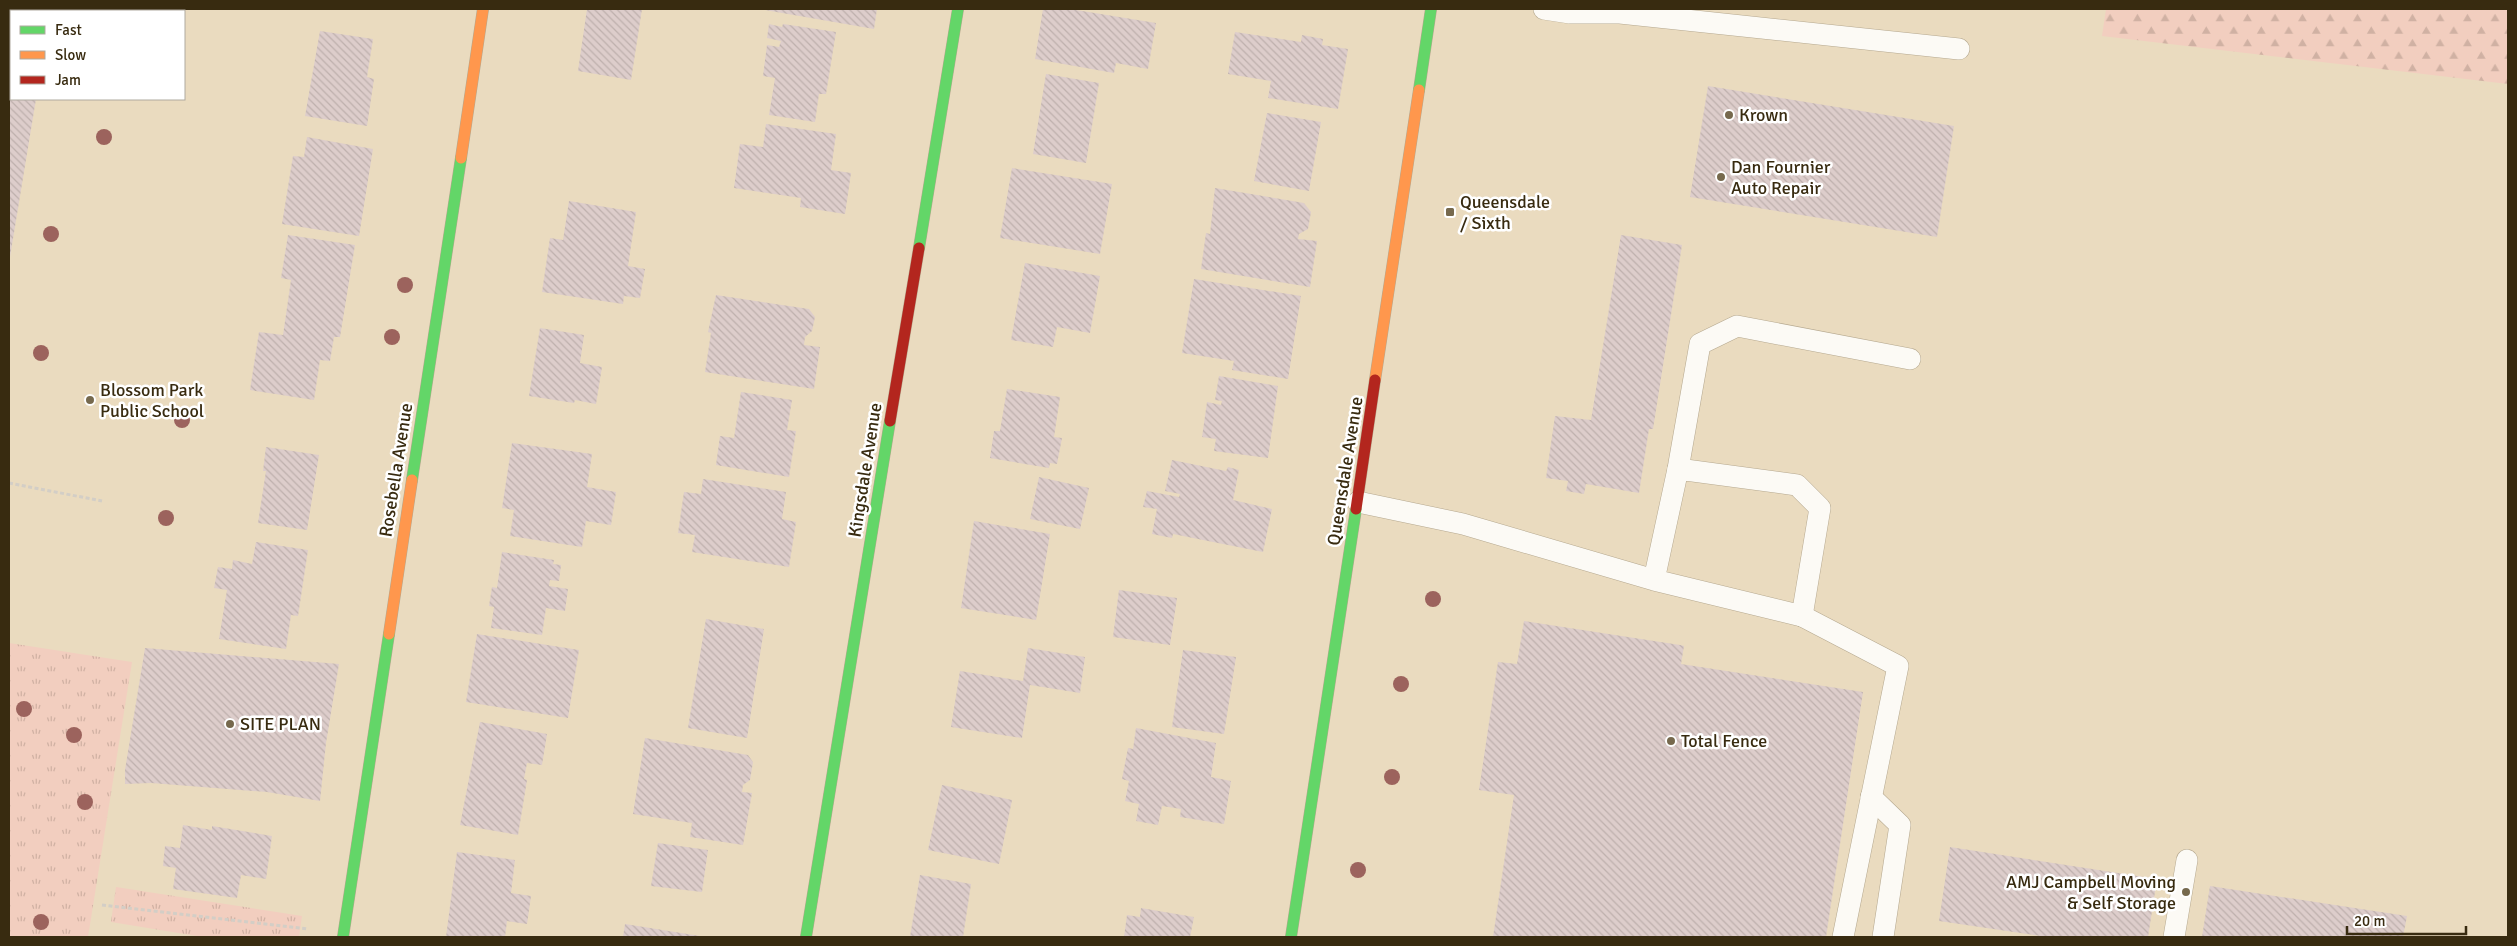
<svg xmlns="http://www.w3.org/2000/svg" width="2517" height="946" font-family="Signika,sans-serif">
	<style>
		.grass { fill: url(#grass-tufts) }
		.forest { fill: url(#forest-firs) }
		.building { fill: url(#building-back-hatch) }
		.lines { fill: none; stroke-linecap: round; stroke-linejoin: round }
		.lane-casing { stroke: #b5a88f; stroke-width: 22 }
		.fast-casing { stroke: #b5a88f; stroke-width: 12 }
		.slow-casing { stroke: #b5a88f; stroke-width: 12 }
		.jam-casing { stroke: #b5a88f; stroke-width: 12 }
		.path { stroke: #d3cec6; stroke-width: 3; stroke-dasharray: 4 2.5; stroke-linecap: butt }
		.lane { stroke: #fcfaf5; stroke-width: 21 }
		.fast { stroke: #63d668; stroke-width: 11 }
		.slow { stroke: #ff974d; stroke-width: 11 }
		.jam { stroke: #b3261e; stroke-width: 11 }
		.tree { fill: #9c635d }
		.poi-dot { fill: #76694d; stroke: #fff; stroke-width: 2 }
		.labels { text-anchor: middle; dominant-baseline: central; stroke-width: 5; stroke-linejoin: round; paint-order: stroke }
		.poi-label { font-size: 18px; fill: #382b10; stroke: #fff; text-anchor: start }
		.street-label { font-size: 18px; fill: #382b10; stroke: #fff }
	</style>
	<defs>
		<pattern id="grass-tufts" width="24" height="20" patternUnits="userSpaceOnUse" patternTransform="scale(1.25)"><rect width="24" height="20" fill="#f2cebf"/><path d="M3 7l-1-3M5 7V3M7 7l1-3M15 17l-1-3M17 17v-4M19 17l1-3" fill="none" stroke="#d0b1a3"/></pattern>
		<pattern id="forest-firs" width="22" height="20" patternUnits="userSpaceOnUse" patternTransform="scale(1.25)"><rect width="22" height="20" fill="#f2cebf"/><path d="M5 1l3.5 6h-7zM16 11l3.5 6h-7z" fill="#d0b1a3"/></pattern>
		<pattern id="building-back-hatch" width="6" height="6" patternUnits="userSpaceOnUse" patternTransform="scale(1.25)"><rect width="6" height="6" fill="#ddcdcb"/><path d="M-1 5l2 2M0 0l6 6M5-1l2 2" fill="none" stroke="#beb0ad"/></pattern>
	</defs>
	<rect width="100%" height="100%" fill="#eadbbf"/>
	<!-- grass -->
	<g class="grass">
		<path d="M9 643 132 662 88 937H9Z"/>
		<path d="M116 887 302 916 299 937H203L111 922Z"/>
	</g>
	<!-- forest -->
	<path class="forest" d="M2106 9H2508V84L2102 36Z"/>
	<!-- building -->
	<g class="building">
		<path d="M9 9H150V11H11V99H36L10 257Z"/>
		<path d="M587 9H642L631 80 578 71Z"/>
		<path d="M759 9H877L874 29Z"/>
		<path d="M1043 9H1070L1156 23 1148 69 1116 63 1114 73 1035 59Z"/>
		<path d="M769 24 782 27 783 24 836 32 826 94H819L815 122 769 115 775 78 763 76 767 45 779 47 781 41 767 38Z"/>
		<path d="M320 31 373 39 367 77 374 79 367 126 305 116Z"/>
		<path d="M1235 32 1301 42 1302 35 1323 39 1322 45 1348 49 1338 109 1268 98 1271 81 1228 74Z"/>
		<path d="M1046 74 1099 83 1086 163 1033 154Z"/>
		<path d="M1708 86 1954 126 1937 237 1690 197Z"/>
		<path d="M1267 113 1321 122 1309 191 1254 181Z"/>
		<path d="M766 124 836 134 831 170 851 173 845 214 800 207 801 198 734 188 740 144 763 147Z"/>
		<path d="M307 137 373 149 359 236 282 224 293 156 304 157Z"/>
		<path d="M1012 168 1112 184 1100 254 1000 238Z"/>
		<path d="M1215 188 1304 203 1311 212 1308 229 1299 234 1298 239 1317 241 1310 287 1201 269 1206 233 1210 234Z"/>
		<path d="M569 201 636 212 628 266 645 269 640 298 624 296 623 304 542 292 550 238 563 240Z"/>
		<path d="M288 235 355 245 340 337H334L330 361 320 360 314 400 250 390 259 332 283 335 291 280 281 278Z"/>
		<path d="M1621 235 1682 245 1653 429H1649L1639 493 1586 484 1584 494 1566 491 1568 481 1546 478 1555 416 1591 420Z"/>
		<path d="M1025 263 1100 276 1090 333 1057 327 1053 347 1011 340Z"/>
		<path d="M1194 279 1301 296 1288 379 1232 370 1234 361 1182 353Z"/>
		<path d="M716 295 809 309 815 317 812 331 805 337 804 345 820 347 814 389 705 372 711 333 708 332Z"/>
		<path d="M540 328 584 335 580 363 602 367 596 404 575 400 574 403 529 396Z"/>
		<path d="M1219 376 1278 386 1268 458 1214 451 1216 439 1202 437 1207 402 1221 405 1222 401 1215 400Z"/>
		<path d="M1007 389 1060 397 1054 437 1062 438 1057 464 1050 463 1049 468 990 458 994 431H1000Z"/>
		<path d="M741 392 792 400 787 430 796 431 789 477 716 465 720 436 734 438Z"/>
		<path d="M512 443 592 454 587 487 616 492 611 525 586 521 582 547 510 536 514 510 502 508Z"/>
		<path d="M266 447 319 455 307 530 258 523 266 471H263Z"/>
		<path d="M1172 460 1226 471 1228 467 1239 470 1233 500 1272 509 1263 552 1173 534 1172 538 1152 534 1157 509 1143 507 1147 491 1179 497 1180 494 1165 491Z"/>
		<path d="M1039 477 1089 488 1080 529 1030 519Z"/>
		<path d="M703 479 786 492 782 519 796 522 789 567 692 552 695 535 678 533 684 492 701 494Z"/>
		<path d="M974 521 1050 534 1036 620 961 608Z"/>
		<path d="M256 542 308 550 298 616 291 615 286 649 219 639 227 590 214 588 218 567 232 569 233 560 252 564Z"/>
		<path d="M502 552 554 560 553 564 561 565 559 581 550 580 549 586 568 589 565 611 546 608 542 635 491 628 494 607 489 606 492 587 497 588Z"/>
		<path d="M1119 590 1177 598 1170 645 1113 637Z"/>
		<path d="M706 619 764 629 747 738 688 728Z"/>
		<path d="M1524 621 1680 645 1684 646 1681 664 1863 692 1826 937H1493L1514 795 1479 790 1498 662 1517 664Z"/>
		<path d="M477 634 579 650 568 718 466 702Z"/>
		<path d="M145 648 339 664 326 743 320 801 267 792 151 783 125 784V770Z"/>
		<path d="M1028 648 1085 657 1080 693 1030 685 1022 738 951 727 960 671 1023 681Z"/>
		<path d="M1183 650 1236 657 1224 734 1172 727Z"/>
		<path d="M480 722 547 734 542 765 527 763 524 779 527 780 518 835 460 825Z"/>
		<path d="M1136 728 1216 743 1211 777 1231 781 1224 824 1180 817 1181 809 1162 806 1158 825 1136 821 1139 804 1125 801 1129 781 1122 779 1128 748 1133 749Z"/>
		<path d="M645 738 748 755 753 762 750 780 743 785 742 792 752 793 743 845 690 837 692 823 633 814Z"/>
		<path d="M942 785 1012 800 999 864 928 850Z"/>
		<path d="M183 825 212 830V826L272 836 266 879 241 875 237 898 173 889 176 868 163 866 165 846 180 848Z"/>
		<path d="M658 843 708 850 702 892 651 886Z"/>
		<path d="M1950 847 2157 879 2148 937H2047L1939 921Z"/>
		<path d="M457 852 515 860 511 893 531 896 527 924 507 921 505 937H446Z"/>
		<path d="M920 875 971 884 963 937H910Z"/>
		<path d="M2210 886 2407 916 2403 937H2202Z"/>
		<path d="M1141 908 1194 917 1190 937H1124L1127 915 1140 917Z"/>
		<path d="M625 924 700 936V937H623Z"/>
	</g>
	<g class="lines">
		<!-- lane casing -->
		<g class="lane-casing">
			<g id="lane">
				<path d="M1544 9 1570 13H1620L1959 49"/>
				<path d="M1678 469 1700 344 1737 326 1910 359"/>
				<path d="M1358 502 1463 524 1654 580 1802 616 1820 508 1797 485 1678 469 1654 580"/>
				<path d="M1802 616 1898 666 1843 937"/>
				<path d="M1871 797 1900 825 1883 937"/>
				<path d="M2174 937 2187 860"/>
			</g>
		</g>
		<!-- fast casing -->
		<g class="fast-casing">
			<g id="fast">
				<path d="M1419 90 1431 9"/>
				<path d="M919 248 958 9"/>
				<path d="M412 480 461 158"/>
				<path d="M343 937 389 634"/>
				<path d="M806 937 890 421"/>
				<path d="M1291 937 1356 509"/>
			</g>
		</g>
		<!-- slow casing -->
		<g class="slow-casing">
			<g id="slow">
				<path d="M461 158 483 9"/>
				<path d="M1375 380 1419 90"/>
				<path d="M389 634 412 480"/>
			</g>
		</g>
		<!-- jam casing -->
		<g class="jam-casing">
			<g id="jam">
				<path d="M890 421 919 248"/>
				<path d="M1356 509 1375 380"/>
			</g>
		</g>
		<!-- path -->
		<g class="path">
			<path d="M9 483 102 501"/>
			<path d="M102 905 308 929"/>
		</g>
		<!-- lane -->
		<use href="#lane" class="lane"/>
		<!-- fast -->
		<use href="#fast" class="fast"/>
		<!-- slow -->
		<use href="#slow" class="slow"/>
		<!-- jam -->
		<use href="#jam" class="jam"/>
	</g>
	<!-- trees -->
	<g class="tree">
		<circle cx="104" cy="137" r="8"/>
		<circle cx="51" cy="234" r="8"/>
		<circle cx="405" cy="285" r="8"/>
		<circle cx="392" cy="337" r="8"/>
		<circle cx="41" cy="353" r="8"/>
		<circle cx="182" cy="420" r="8"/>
		<circle cx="166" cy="518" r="8"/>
		<circle cx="1433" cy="599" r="8"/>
		<circle cx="1401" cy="684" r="8"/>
		<circle cx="24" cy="709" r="8"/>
		<circle cx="74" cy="735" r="8"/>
		<circle cx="1392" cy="777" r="8"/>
		<circle cx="85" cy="802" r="8"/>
		<circle cx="1358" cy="870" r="8"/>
		<circle cx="41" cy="922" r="8"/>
	</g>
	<!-- markers -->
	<g class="poi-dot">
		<circle cx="1729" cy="115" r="5"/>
		<circle cx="1721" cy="177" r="5"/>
		<rect x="1445" y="207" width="10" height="10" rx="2.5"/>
		<circle cx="90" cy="400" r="5"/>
		<circle cx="230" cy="724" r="5"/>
		<circle cx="1671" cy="741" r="5"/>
		<circle cx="2186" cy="892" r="5"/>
	</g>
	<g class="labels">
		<!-- poi labels -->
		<g class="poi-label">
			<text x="1739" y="115">Krown</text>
			<text x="1731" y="167">Dan Fournier<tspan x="1731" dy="21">Auto Repair</tspan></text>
			<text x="1460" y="202">Queensdale<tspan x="1460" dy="21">/ Sixth</tspan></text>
			<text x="100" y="390">Blossom Park<tspan x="100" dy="21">Public School</tspan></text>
			<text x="240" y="724">SITE PLAN</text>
			<text x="1681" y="741">Total Fence</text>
			<text x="2176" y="882" text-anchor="end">AMJ Campbell Moving<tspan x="2176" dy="21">&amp; Self Storage</tspan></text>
		</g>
		<!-- street labels -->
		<g class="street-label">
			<text transform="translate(396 470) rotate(-81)">Rosebella Avenue</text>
			<text transform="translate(865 470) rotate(-81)">Kingsdale Avenue</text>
			<text transform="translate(1345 471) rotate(-81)">Queensdale Avenue</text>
		</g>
	</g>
	<!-- border -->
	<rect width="2517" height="946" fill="none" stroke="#382b10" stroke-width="20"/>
	<!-- legend -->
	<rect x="10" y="10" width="175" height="90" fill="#ffffff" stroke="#afaa9f"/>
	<rect x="20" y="26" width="25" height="8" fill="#63d668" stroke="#afaa9f"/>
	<text x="55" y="35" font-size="15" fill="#382b10">Fast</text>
	<rect x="20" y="51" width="25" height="8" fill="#ff974d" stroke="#afaa9f"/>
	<text x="55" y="60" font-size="15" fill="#382b10">Slow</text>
	<rect x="20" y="76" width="25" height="8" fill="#b3261e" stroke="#afaa9f"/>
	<text x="55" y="85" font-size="15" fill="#382b10">Jam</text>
	<!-- scale -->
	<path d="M2347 926v8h119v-8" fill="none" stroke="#382b10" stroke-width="2.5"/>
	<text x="2354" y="926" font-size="15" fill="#382b10" stroke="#ffffff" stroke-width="4" paint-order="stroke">20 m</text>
</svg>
